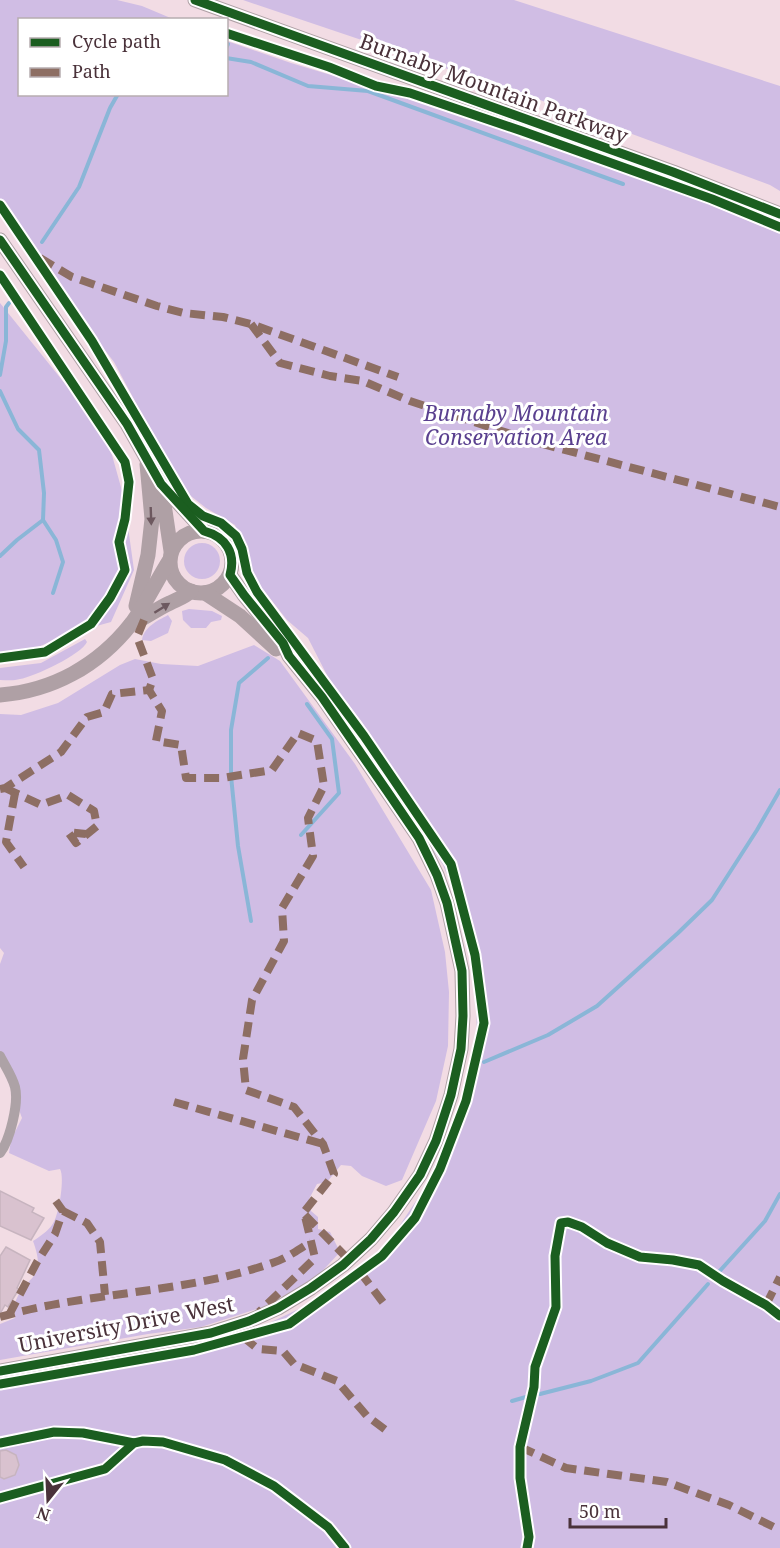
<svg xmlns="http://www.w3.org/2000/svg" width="780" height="1548" font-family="'Noto Serif',serif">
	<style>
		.green { fill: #d0bde4 }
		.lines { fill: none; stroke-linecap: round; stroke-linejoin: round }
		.stream { stroke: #8ab6d7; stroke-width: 4 }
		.building { fill: #d9c2cf; stroke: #c7b4bf; stroke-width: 1.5 }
		.street { stroke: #ada2a6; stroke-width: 10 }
		.secondary { stroke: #afa0a5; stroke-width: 15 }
		.quiet { stroke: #8d6e63; stroke-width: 8; stroke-dasharray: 15 8; stroke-linecap: butt }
		.cycleway-casing { stroke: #fff; stroke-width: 13 }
		.cycleway { stroke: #1b5e20; stroke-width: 9 }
		.oneway { fill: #6d585f }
		.labels { text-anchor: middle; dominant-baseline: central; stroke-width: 6; stroke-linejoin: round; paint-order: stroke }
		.street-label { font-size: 21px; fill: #4a323a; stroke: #fff }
		.park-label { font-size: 21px; font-style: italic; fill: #5a408f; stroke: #fff }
	</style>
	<rect width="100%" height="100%" fill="#f2dce4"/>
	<!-- green -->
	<g class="green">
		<path d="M0 0H117L142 6 173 19 20 20V94H226L227 41 291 63 371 87 433 102 510 125 521 139 569 146 780 234V1548H0V1381L240 1337 328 1295 388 1243 424 1189 477 1068 476 944 443 865 393 790 362 722 331 683 308 638 287 620 254 578 235 525 206 508 182 489 114 362 0 215Z"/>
		<path d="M243 0H514L780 86V191L770 185 540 100Z"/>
		<path d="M0 303 95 421 112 455 124 498 134 570 111 622 71 633 38 647 0 653Z"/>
		<circle cx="202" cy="561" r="18"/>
		<path d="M189 609 212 611 222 616 221 620 211 622 206 628H191L183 620 182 611Z"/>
		<path d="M168 615 172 621 168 633 151 641 142 640C144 627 157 621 168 615Z"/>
		<path d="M85 639 87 642C82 654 34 677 20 679 14 681 6 680 0 680V668L41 663Z"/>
		<path d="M254 645 280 661 355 764 431 890 445 952 449 992 448 1046 436 1101 402 1180 386 1186 362 1176 351 1166 341 1165 327 1182 317 1184 309 1199 311 1211 318 1217V1229L330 1232 340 1252 315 1279 263 1307 201 1327 148 1334 0 1360V1324L15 1318C15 1313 14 1307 15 1303 25 1274 48 1282 33 1241 39 1237 48 1231 52 1225 59 1217 65 1177 60 1169L49 1171 9 1153 11 1140 22 1118 0 1058V964L4 953 0 948V714L21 715 58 703 120 665 135 659 161 664 198 666Z"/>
	</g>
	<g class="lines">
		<!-- stream -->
		<g class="stream">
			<path d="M226 48 228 44"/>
			<path d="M226 58 251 62 308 86 368 91 623 184"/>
			<path d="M42 242 79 187 110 108 118 94"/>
			<path d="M0 375 6 341V307L9 303"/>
			<path d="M0 391 18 429 39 450 44 493 43 520 56 540 63 562 53 593"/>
			<path d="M0 556 17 540 43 520"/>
			<path d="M301 835 339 793 332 739 307 704"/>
			<path d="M251 921 238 846 231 776V730L239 683 268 658"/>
			<path d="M484 1062 548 1035 597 1006 678 933 712 900 757 830 780 790"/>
			<path d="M717 1274 765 1221 780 1194"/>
			<path d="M540 1394 591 1381 638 1363 708 1284"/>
			<path d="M512 1401 526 1397"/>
		</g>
	</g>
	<!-- building -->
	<g class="building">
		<path d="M0 1191 34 1208 32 1212 44 1218 31 1240 0 1226Z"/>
		<path d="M6 1247 30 1260 17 1288 19 1289 8 1307 5 1305 0 1314V1256Z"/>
		<path d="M6 1450 16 1455 19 1465 15 1475 4 1479 0 1477V1451Z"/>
	</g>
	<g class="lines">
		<!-- street -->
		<path class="street" d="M0 1056C5 1066 12 1076 15 1087 19 1103 10 1140 0 1153"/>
		<!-- secondary -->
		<g class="secondary">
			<path d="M195 0 673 172 780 214"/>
			<path d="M0 240 127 424 161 484 204 531"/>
			<path d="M161 484 171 551"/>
			<circle cx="201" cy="562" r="31"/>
			<path d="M205 593 240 616 276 649"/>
			<path d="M136 606 148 555 152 519 147 464"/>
			<path d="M131 624C145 619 156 609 170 603 178 599 185 597 191 591"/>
			<path d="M0 695C52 691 98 666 131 624 144 607 157 580 169 561"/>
			<path d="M0 1371 211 1333 249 1321 278 1308 311 1288 343 1265 371 1239 394 1212 420 1175 436 1141 451 1095 461 1049 463 1016 462 971 447 903 437 875 419 838 387 791 322 697 289 656 283 643 244 595 230 575"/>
		</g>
		<!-- quiet -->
		<g class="quiet">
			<path d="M40 258 72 277 157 306 184 313 223 317 251 324 398 377"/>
			<path d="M251 324 280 363 330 376 363 381 410 401 535 442 780 507"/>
			<path d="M144 620 137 637 153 679 149 690"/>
			<path d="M5 788 41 805 68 795 94 811 97 826 76 843 68 832 86 834"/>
			<path d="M0 789 5 788 61 752 87 717 104 712 112 694 149 690 162 711 156 741 181 745 186 778H222L272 770 298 733 317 741 324 786 308 818 313 856 282 908 284 941 252 1000 243 1059 246 1090 294 1107 323 1144 334 1174 304 1212 315 1258 259 1312"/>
			<path d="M15 793 6 842 24 867"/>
			<path d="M174 1102 323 1144"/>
			<path d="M63 1211 87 1223 100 1242 105 1295"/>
			<path d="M305 1215 349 1260"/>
			<path d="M360 1272 385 1305"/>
			<path d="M766 1305 780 1277"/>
			<path d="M9 1315 37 1262 55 1234 63 1211 53 1197"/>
			<path d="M0 1317C90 1291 186 1294 275 1262 287 1258 299 1249 311 1242"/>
			<path d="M243 1337 258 1349 283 1351 294 1364 337 1381 367 1416 387 1431"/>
			<path d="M520 1447 566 1468 667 1482 729 1505 780 1530"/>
		</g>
		<!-- cycleway casing -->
		<g class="cycleway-casing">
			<g id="cycleway">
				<path d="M195 0 673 172 780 214"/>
				<path d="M226 33 329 67 376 86 410 93 522 131 712 199 780 227"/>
				<path d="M0 205 92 341 188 504 203 516 221 523 236 536 242 549 247 573 257 592 364 736 451 864 475 955 484 1023 466 1101 440 1169 415 1218 382 1256 289 1324 194 1350 0 1384"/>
				<path d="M0 240 127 424 161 484 204 531C226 537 236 553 230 575L244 595 283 643 289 656 322 697 387 791 419 838 437 875 447 903 462 971 463 1016 461 1049 451 1095 436 1141 420 1175 394 1212 371 1239 343 1265 311 1288 278 1308 249 1321 211 1333 0 1371"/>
				<path d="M0 275 125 462 129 482 125 519 119 542 125 570 110 598 91 624 45 652 0 658"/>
				<path d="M0 1443 54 1432 83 1433 134 1443"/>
				<path d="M0 1498 105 1469 134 1443 143 1441 163 1442 225 1460 274 1486 328 1527 345 1548"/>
				<path d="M527 1548 529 1537 520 1478V1447L534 1387 535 1367 556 1307 555 1256 561 1223 568 1222 582 1227 607 1243 640 1257 673 1260 699 1265 723 1281 766 1305 780 1316"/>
			</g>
		</g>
		<!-- cycleway -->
		<use href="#cycleway" class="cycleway"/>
	</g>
	<!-- one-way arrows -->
	<defs><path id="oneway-solid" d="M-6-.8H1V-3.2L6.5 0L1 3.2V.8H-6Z" transform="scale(1.5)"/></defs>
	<g class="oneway">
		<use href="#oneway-solid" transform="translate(151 516) rotate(88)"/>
		<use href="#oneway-solid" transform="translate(162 608) rotate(-32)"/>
	</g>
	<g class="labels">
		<!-- street labels -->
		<g class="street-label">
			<text transform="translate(494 88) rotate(20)">Burnaby Mountain Parkway</text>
			<text transform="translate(126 1324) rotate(-11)">University Drive West</text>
		</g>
		<!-- park labels -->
		<g class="park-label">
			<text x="516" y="413">Burnaby Mountain<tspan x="516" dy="24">Conservation Area</tspan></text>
		</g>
	</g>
	<!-- legend -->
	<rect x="18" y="18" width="210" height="78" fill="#ffffff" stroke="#b7adb0" stroke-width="1.5"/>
	<rect x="30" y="38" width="30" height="9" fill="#1b5e20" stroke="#b7adb0" stroke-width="1.5"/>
	<text x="72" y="48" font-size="18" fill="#4a323a">Cycle path</text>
	<rect x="30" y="68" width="30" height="9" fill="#8d6e63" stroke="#b7adb0" stroke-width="1.5"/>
	<text x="72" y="78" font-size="18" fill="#4a323a">Path</text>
	<!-- north arrow -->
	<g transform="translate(48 1500) rotate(198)" stroke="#ffffff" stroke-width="4.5" paint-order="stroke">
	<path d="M0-4.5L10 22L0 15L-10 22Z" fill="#4a323a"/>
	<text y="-9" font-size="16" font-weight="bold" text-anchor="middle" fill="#4a323a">N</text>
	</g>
	<!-- scale -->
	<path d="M570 1518v9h96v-9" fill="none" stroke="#4a323a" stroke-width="3"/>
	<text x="579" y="1518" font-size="18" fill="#4a323a" stroke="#ffffff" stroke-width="4.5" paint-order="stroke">50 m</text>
</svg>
